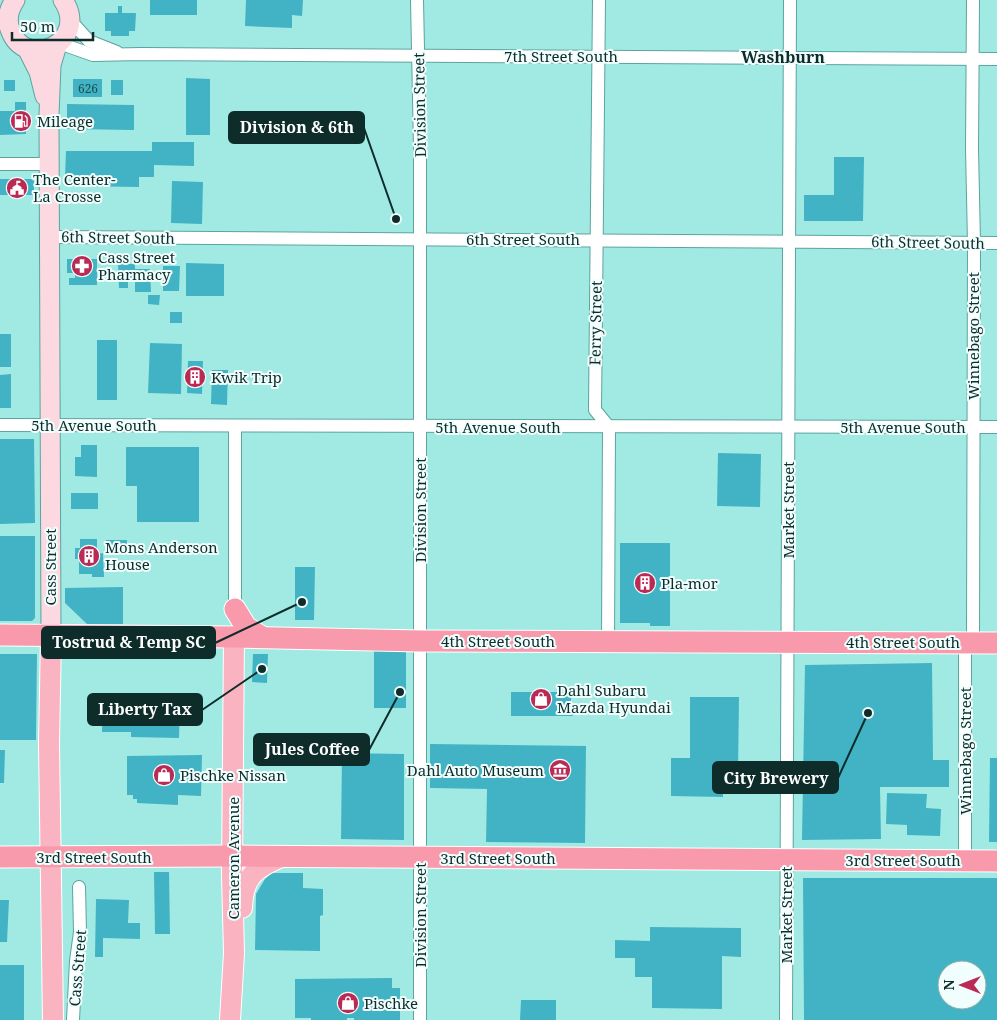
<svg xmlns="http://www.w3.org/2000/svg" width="997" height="1020" font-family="'Noto Serif',serif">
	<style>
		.building { fill: #41b3c4; fill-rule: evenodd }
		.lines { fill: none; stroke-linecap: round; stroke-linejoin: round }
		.minor-casing { stroke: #5ca49e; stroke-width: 14 }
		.secondary-casing { stroke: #5ca49e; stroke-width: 21 }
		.primary-casing { stroke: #fff; stroke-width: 22 }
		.trunk-casing { stroke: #fff; stroke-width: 23 }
		.minor { stroke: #fff; stroke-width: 12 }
		.secondary { stroke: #fcd9e0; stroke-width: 19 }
		.primary { stroke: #fab3c1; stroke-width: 20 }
		.trunk { stroke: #f89aac; stroke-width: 21 }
		.labels { text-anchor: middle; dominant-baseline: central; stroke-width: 4; stroke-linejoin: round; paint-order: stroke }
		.number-label { font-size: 12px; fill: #1a4e50 }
		.street-label { font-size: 15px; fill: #0d2c2a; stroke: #f0fefd }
		.poi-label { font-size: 15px; fill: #0d2c2a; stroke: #f0fefd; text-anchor: start }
		.neighbourhood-label { font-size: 16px; font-weight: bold; fill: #0d2c2a; stroke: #f0fefd }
		.leader { fill: none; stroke: #0d2c2a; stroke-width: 2 }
		.callout-dot { fill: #0d2c2a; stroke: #f0fefd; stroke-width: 2 }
		.callout { fill: #0d2c2a; stroke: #0d2c2a; stroke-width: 2 }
		.callout-label { font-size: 16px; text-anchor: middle; font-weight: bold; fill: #fff }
	</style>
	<rect width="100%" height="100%" fill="#a1eae4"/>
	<!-- building -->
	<g class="building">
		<rect x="150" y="0" width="47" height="15"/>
		<path d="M246 0H303L302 16 292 15V28L245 26Z"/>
		<path d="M118 6H122V13H136L135 31H129V36H111V31H105V13H118Z"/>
		<path d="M186 78 210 79V135H186Z"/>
		<rect x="73" y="79" width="29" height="18"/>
		<rect x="4" y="80" width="11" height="11"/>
		<rect x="111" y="80" width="12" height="15"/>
		<path d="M15 102H26V134L0 135V111H15Z"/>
		<path d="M67 104 134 105V130L67 129Z"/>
		<path d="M152 142H194V166L154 165V177H139V187L75 186V177H65L66 151H152Z"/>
		<path d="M834 157H864L863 221H804V195H834Z"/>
		<path d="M0 179H31L34 181V195H0Z"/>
		<path d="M172 181 203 182 202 224 171 223Z"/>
		<path d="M67 259H97V285H69V278H75V273H67Z"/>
		<path d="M186 263 224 264V296H186Z"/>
		<path d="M118 264H135V269H150L151 292H135V280H128V288H119Z"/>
		<path d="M163 266H180L179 291H163Z"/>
		<path d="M148 295H160L159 305 148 304Z"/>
		<rect x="170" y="312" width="12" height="11"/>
		<rect x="0" y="334" width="11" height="33"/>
		<rect x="97" y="340" width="20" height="60"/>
		<path d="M150 343 182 344 181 394 148 393Z"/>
		<path d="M188 361H203L202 394 187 393Z"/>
		<path d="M212 370H228L227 405 211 404Z"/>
		<path d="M11 374V408H0V375Z"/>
		<path d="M0 439H34L35 523 0 524Z"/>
		<path d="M81 445H97V477L75 476V457H81Z"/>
		<path d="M126 447H199V522H137V486H126Z"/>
		<path d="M718 453 761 454 760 507 717 506Z"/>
		<rect x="71" y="493" width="27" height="16"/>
		<path d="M0 536H35V618L32 621H0Z"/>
		<path d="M80 539H97V554L103 553 104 577H92V574H79V559H75V548H80Z"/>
		<path d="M106 540H127V551L107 552Z"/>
		<path d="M620 543H670V626H650V623H620Z"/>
		<path d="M295 567H315L314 620H295Z"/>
		<path d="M123 587V624H87L65 603V588Z"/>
		<rect x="374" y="651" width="32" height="57"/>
		<path d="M0 654H37L36 740H0Z"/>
		<path d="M253 654H268L267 683 252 682Z"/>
		<path d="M932 663 933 760H949V787H880L881 839 802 840 805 665Z"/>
		<path d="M511 692H571V706H575V714L572 716H511Z"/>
		<path d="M690 697H739L738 774H723V797L671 796V758H690Z"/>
		<path d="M103 698H148L149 703 180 702 179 738 131 737V732H102Z"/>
		<path d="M430 744 586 746 585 843 486 842 487 789 430 788Z"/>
		<path d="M0 750H5L4 783H0Z"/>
		<path d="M342 753 404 754V840L341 839Z"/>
		<path d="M202 755 201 796 178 795V805L137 803V799H133V795H127V756Z"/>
		<path d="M990 758H997V842H989Z"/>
		<path d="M887 793 927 794 926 808 941 809 940 836 907 835V825L886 824Z"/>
		<path d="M154 872H169L170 934H155Z"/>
		<path d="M272 873H303V888L323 889V915L320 916V951L255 950 256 894 265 879Z"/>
		<path d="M803 878H997V1020H804ZM947 970H977V1000H947Z"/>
		<path d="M96 899 129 900 128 923H140V939L103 938V957H95Z"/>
		<path d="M0 900H9L7 942H0Z"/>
		<path d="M650 927 741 928V957L722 956V1009L652 1008V977H635V958H615V940L650 941Z"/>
		<rect x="0" y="965" width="24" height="55"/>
		<path d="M392 978V988H400V1020H354V1018H347V1020H311V1018H295V979Z"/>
		<path d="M521 1000H556V1020H520Z"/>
	</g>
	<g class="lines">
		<!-- minor casing -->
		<g class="minor-casing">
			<g id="minor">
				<path d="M417 0 420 147V1020"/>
				<path d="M599 0 595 410 609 427 608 642"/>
				<path d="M973 0 972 149 974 243 973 642"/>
				<path d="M70 20 89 41 117 52"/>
				<path d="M59 43 93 55 141 54 997 59"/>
				<path d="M0 164H49"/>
				<path d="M50 237 997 243"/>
				<path d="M0 425 997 427"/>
				<path d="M235 609V426"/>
				<path d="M965 642V861"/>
				<path d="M73 1020 76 961 80 932 79 887"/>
				<path d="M786 1020 790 0"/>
			</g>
		</g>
		<!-- secondary casing -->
		<g class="secondary-casing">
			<g id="secondary">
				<path d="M15 0C9 9 6 19 10 29 25 73 91 42 63 0"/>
				<path d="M27 48 39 72 45 96"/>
				<path d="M51 636 49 115 51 65 57 45"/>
			</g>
		</g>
		<!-- primary casing -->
		<g class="primary-casing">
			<g id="primary">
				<path d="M51 636 49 744 53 1020"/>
				<path d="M242 908C243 876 256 867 284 856"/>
				<path d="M230 1020 234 953 232 873 234 637"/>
			</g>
		</g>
		<!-- trunk casing -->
		<g class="trunk-casing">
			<g id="trunk">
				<path d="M235 609 246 627 262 637"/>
				<path d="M0 635 234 637 420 641 997 643"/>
				<path d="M0 857 233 856 997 861"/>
			</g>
		</g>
		<!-- minor -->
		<use href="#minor" class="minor"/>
		<!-- secondary -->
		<use href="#secondary" class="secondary"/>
		<!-- primary -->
		<use href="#primary" class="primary"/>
		<!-- trunk -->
		<use href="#trunk" class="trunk"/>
	</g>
	<!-- icons -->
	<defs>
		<g id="fuel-disc" transform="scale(1.125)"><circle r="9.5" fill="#ba2a54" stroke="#f0fefd"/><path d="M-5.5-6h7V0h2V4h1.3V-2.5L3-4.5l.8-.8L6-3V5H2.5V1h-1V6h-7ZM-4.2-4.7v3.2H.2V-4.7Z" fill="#fff"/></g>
		<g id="civic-disc" transform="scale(1.125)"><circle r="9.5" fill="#ba2a54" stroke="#f0fefd"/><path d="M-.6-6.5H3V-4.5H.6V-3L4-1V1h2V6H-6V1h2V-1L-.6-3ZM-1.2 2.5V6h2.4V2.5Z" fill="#fff"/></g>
		<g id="pharmacy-disc" transform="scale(1.125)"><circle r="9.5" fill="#ba2a54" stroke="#f0fefd"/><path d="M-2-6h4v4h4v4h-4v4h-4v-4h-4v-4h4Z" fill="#fff"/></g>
		<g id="building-disc" transform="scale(1.125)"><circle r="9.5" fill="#ba2a54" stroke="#f0fefd"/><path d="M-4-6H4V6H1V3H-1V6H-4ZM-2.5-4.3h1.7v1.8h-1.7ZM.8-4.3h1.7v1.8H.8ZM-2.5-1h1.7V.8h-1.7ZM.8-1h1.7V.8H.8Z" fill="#fff"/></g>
		<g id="shop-disc" transform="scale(1.125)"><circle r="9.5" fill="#ba2a54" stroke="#f0fefd"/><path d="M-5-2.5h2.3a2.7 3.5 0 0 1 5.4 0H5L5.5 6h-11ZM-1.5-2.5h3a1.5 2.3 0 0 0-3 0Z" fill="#fff"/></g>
		<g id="museum-disc" transform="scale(1.125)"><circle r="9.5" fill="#ba2a54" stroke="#f0fefd"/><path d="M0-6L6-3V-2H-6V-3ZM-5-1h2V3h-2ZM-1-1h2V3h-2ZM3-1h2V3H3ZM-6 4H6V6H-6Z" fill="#fff"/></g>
	</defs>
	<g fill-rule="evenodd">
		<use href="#fuel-disc" x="21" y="121"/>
		<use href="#civic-disc" x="17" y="188"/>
		<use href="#pharmacy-disc" x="82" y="266"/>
		<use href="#building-disc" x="195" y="377"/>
		<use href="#building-disc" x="89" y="556"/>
		<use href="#building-disc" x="645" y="583"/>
		<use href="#shop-disc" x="541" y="699"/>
		<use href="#museum-disc" x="560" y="770"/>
		<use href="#shop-disc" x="164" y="775"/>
		<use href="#shop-disc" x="348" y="1003"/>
	</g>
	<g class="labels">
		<!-- number labels -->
		<g class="number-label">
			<text x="88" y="88">626</text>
		</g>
		<!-- street labels -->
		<g class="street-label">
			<text x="561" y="56">7th Street South</text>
			<text transform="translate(419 105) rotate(-91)">Division Street</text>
			<text transform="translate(118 237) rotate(1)">6th Street South</text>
			<text x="523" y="239">6th Street South</text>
			<text transform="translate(928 242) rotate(1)">6th Street South</text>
			<text transform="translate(595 323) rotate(-89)">Ferry Street</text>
			<text transform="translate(973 336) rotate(-90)">Winnebago Street</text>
			<text x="94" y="425">5th Avenue South</text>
			<text x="498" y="427">5th Avenue South</text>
			<text x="903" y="427">5th Avenue South</text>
			<text transform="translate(420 510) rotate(-90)">Division Street</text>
			<text transform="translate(788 510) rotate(-90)">Market Street</text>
			<text transform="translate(50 567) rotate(-90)">Cass Street</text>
			<text x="498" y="641">4th Street South</text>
			<text x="903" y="642">4th Street South</text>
			<text transform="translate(965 751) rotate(-90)">Winnebago Street</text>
			<text x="94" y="857">3rd Street South</text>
			<text transform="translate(233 858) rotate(-90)">Cameron Avenue</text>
			<text x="498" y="858">3rd Street South</text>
			<text x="903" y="860">3rd Street South</text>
			<text transform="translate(420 915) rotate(-90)">Division Street</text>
			<text transform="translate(786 915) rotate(-90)">Market Street</text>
			<text transform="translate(77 968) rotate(-85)">Cass Street</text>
		</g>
		<!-- poi labels -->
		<g class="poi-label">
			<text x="37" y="121">Mileage</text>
			<text x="33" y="179">The Center-<tspan x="33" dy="17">La Crosse</tspan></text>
			<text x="98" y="257">Cass Street<tspan x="98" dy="17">Pharmacy</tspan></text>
			<text x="211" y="377">Kwik Trip</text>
			<text x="105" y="547">Mons Anderson<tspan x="105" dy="17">House</tspan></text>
			<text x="661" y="583">Pla-mor</text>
			<text x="557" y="690">Dahl Subaru<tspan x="557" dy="17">Mazda Hyundai</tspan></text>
			<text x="544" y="770" text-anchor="end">Dahl Auto Museum</text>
			<text x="180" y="775">Pischke Nissan</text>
			<text x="364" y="1003">Pischke</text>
		</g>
		<!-- neighbourhood labels -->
		<g class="neighbourhood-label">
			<text x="783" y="57">Washburn</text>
		</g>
	</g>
	<!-- callouts -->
	<path class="leader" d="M396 219L364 128M302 602L215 643M262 669L202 710M400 692L369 750M868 713L838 778"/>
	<g class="callout-dot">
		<circle cx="396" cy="219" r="5"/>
		<circle cx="302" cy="602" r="5"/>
		<circle cx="262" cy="669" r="5"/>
		<circle cx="400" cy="692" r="5"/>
		<circle cx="868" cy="713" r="5"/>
	</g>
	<g class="callout">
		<rect x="229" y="112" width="135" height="31" rx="5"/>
		<rect x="42" y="627" width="173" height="31" rx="5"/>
		<rect x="88" y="694" width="114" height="31" rx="5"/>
		<rect x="254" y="734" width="115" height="31" rx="5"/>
		<rect x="713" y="762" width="125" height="31" rx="5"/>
	</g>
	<g class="callout-label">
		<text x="297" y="133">Division &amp; 6th</text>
		<text x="129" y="648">Tostrud &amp; Temp SC</text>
		<text x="145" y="715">Liberty Tax</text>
		<text x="312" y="755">Jules Coffee</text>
		<text x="776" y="784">City Brewery</text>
	</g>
	<!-- north arrow -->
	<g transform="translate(962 985) rotate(270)"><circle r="24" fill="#f0fefd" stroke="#95aaa9"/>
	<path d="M0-4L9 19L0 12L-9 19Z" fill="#ba2a54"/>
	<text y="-8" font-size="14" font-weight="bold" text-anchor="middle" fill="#0d2c2a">N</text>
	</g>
	<!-- scale -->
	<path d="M12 32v8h81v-8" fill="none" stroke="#0d2c2a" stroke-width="2.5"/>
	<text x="20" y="32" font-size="15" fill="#0d2c2a" stroke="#f0fefd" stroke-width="4" paint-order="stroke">50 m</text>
</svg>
